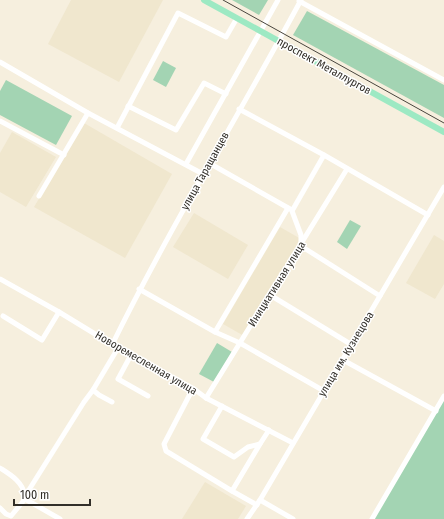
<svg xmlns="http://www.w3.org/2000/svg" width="444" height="519" font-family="'Fira Sans Condensed',sans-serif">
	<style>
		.built { fill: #f0e7ce }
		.green { fill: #a3d4b3 }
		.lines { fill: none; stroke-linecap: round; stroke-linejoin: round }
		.minor { stroke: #fff; stroke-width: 5 }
		.major { stroke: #9de9c3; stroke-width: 6 }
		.tram { stroke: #49463e; stroke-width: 1 }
		.labels { text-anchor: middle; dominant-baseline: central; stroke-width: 3; stroke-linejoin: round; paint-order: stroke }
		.street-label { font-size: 11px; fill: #322f29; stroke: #fff }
	</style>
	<rect width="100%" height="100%" fill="#f6efde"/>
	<!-- built -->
	<g class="built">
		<path d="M71 0H163L119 82 48 44Z"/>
		<path d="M84 123 172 174 125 258 34 207Z"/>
		<path d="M12 132 56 157 26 207 0 192V153Z"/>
		<path d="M194 213 248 245 228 279 173 247Z"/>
		<path d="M280 227 301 239 244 336 223 324Z"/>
		<path d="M434 235 444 241V284L435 299 406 283Z"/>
		<path d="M205 482 246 506 238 519H182Z"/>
	</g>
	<!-- green -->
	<g class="green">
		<path d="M232 0H268L259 15Z"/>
		<path d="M307 11 444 85V118L293 35Z"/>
		<path d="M163 61 176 68 166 87 153 80Z"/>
		<path d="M6 80 72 116 56 145 0 115V91Z"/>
		<path d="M350 220 361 226 347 249 337 242Z"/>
		<path d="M217 343 232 352 214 382 199 374Z"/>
		<path d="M444 398V519H373Z"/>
	</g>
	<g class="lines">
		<!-- minor -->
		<g class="minor">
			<path d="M299 1 444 80"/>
			<path d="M0 62 88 113 203 174"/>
			<path d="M128 106 176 130 204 83 226 94"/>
			<path d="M239 109 324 155 428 215"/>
			<path d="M0 121 64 155"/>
			<path d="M117 128 178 13 226 37 237 18"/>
			<path d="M324 155 292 211 301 235V246L380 296"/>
			<path d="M209 163 290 209"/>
			<path d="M186 164 278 0"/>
			<path d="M39 196 88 113"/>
			<path d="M0 279 59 312 118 348 194 389 206 398 293 443"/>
			<path d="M139 289 215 332 240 343 324 391"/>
			<path d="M270 295 352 345"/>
			<path d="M3 316 42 340 59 312"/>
			<path d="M215 332 288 208"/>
			<path d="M112 345C170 227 239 115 301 0"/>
			<path d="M131 355 118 379 148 396"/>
			<path d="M343 360 436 411"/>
			<path d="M194 389 189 396 164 444 166 451 232 491"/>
			<path d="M93 390 99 395 112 402"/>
			<path d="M206 398 347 169"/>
			<path d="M222 406 203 439 234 457 248 447 260 444 269 430"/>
			<path d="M0 468C11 475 23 482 25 496"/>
			<path d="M25 499 27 493 84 402 93 390 118 348"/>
			<path d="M260 500 293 519"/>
			<path d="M257 505 232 491 260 444"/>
			<path d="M0 508 6 514 11 516 25 499 60 519"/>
			<path d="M247 519 260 500 444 187"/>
			<path d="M372 519 444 396"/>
		</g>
		<!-- major -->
		<path class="major" d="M204 0 444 132"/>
		<!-- tram -->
		<path class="tram" d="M223 0 444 123"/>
	</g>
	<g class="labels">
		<!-- street labels -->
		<g class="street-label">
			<text transform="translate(324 66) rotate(29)">проспект Металлургов</text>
			<text transform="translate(205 171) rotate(-61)">улица Таращанцев</text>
			<text transform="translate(277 284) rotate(-58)">Инициативная улица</text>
			<text transform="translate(346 354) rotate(-59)">улица им. Кузнецова</text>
			<text transform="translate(146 363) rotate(30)">Новоремесленная улица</text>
		</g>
	</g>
	<!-- scale -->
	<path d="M14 499v6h76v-6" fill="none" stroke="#322f29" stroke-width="2"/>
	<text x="20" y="499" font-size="12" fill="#322f29" stroke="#ffffff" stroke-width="3" paint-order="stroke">100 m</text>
</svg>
